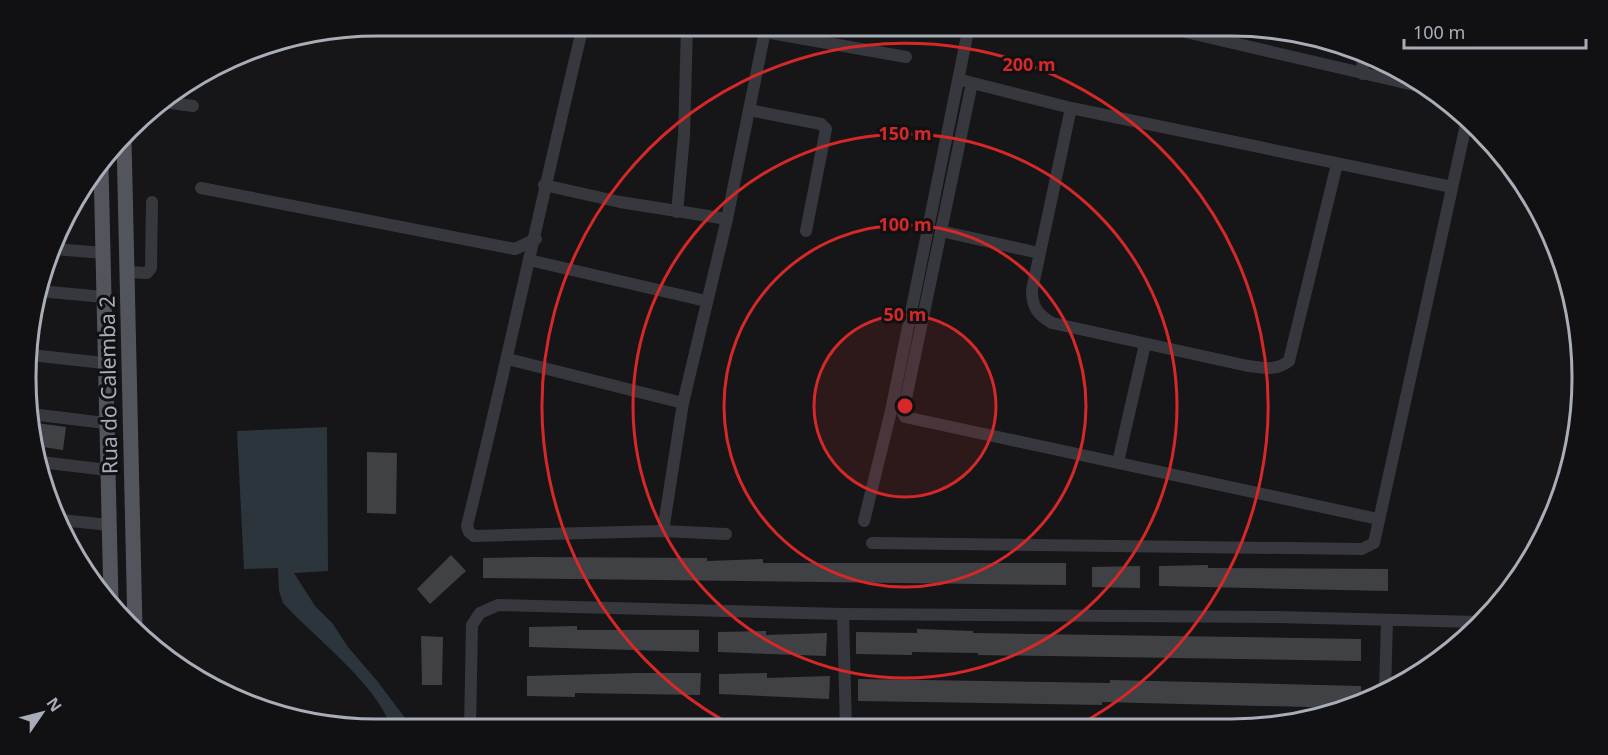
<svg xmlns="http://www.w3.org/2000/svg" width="1608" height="755" font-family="'Noto Sans',sans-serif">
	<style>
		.water { fill: #2c353c }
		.building { fill: #404145 }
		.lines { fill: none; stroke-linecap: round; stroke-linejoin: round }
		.minor { stroke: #37383d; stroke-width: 12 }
		.major { stroke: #53555c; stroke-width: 15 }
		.ring { fill: none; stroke: #d62828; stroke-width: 3 }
		.labels { text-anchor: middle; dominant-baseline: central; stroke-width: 6; stroke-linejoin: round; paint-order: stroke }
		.street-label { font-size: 21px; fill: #a8adb8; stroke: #111113 }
		.rim { fill: none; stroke: #a8adb8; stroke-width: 3 }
		.centre { fill: #d62828; stroke: #111113; stroke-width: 3 }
		.ring-label { font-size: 18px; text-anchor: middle; font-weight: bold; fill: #d62828; stroke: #111113; stroke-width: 6; stroke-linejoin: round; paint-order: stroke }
	</style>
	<rect width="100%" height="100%" fill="#161618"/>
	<!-- water -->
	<path class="water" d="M327 427 328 571 294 573 315 606 333 624 348 647 378 682 405 718 410 729H392C376 683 317 640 283 603L279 591 278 568 244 569 237 431Z"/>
	<!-- building -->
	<g class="building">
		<path d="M29 422 66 427 63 450 36 446Z"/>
		<path d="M367 452 397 453 396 514 367 513Z"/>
		<path d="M451 555 466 571 430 604 417 589Z"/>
		<path d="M531 557 707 558V561L763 559V563H1066V585L483 578V558Z"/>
		<path d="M1208 565V568L1388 569V591L1159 586V566Z"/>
		<path d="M1140 566V588L1092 587V567Z"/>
		<path d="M577 626V630H699V652L529 647V627Z"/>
		<path d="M917 629 973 631V633L1361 639V661L978 655V653L912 652V655L856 654V632L917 633Z"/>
		<path d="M766 631V635L827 633 826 656 718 652V632Z"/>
		<path d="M421 636 443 637 442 685H422Z"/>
		<path d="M638 673H701L700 695 575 693V697L527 696V676Z"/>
		<path d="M767 673V678L830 676 829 699 719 694V674Z"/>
		<path d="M858 679 1110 683V680L1361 686V704L1347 708 1102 702V705L858 701Z"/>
	</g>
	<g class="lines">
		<!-- minor -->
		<g class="minor">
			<path d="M583 26C543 192 508 359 467 526L469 532 474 536 663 531 726 534"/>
			<path d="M1160 26 1414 85"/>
			<path d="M765 32 906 57"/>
			<path d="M1362 52 1363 74"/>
			<path d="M965 81 1071 108 1452 187"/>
			<path d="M972 83 903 413 905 417 1378 519"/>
			<path d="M164 102 193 106"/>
			<path d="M1071 108 1032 290C1032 307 1037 314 1052 323L1248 366C1264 368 1276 371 1289 361L1337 164"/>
			<path d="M749 110 821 124 826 129 806 231"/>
			<path d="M544 185 620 202 727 219"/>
			<path d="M201 188 515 249 536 239"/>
			<path d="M677 212 684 136 687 26"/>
			<path d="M941 231 1039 253"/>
			<path d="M55 249 103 253"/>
			<path d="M529 260 706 301"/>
			<path d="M127 272 147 273 151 268 152 202"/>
			<path d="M39 291 104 297"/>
			<path d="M31 355 104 363"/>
			<path d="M508 359 683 403"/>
			<path d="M31 414 105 423"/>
			<path d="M41 462 107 470"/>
			<path d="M1118 462 1145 344"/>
			<path d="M61 520 109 525"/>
			<path d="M864 521 891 411 969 26"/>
			<path d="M663 531 683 403 727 219 766 26"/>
			<path d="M872 543 1362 549 1374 543 1467 120"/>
			<path d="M843 614 846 728"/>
			<path d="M1385 691 1387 621"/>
			<path d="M371 728 478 729"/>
			<path d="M470 729 472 625 480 613 498 605 843 614 1277 617 1479 622"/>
		</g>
		<!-- major -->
		<g class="major">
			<path d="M124 140 135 629"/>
			<path d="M101 167 111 601"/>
		</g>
	</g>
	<!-- distance rings -->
	<circle cx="905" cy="406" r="91" fill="#d62828" fill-opacity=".12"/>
	<g class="ring">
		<circle cx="905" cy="406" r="91"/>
		<circle cx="905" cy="406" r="181"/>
		<circle cx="905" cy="406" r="272"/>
		<path d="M737 728A363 363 0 1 1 1075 727"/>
	</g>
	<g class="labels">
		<!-- street labels -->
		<g class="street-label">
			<text transform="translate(108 385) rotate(-91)">Rua do Calemba 2</text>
		</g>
	</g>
	<!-- crop -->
	<path d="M0 0H1608V755H0ZM377 36H1231A341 341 0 0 1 1572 377V378A341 341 0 0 1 1231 719H377A341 341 0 0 1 36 378V377A341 341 0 0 1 377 36Z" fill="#111113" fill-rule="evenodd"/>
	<path class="rim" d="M377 36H1231A341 341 0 0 1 1572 377V378A341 341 0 0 1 1231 719H377A341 341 0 0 1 36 378V377A341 341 0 0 1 377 36Z"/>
	<circle cx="905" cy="406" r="9" class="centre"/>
	<g class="ring-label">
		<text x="1029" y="71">200 m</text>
		<text x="905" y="140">150 m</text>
		<text x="905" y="231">100 m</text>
		<text x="905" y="321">50 m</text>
	</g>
	<!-- north arrow -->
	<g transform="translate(42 713) rotate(55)" stroke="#111113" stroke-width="4.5" paint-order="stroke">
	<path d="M0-4.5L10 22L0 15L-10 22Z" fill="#a8adb8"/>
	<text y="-9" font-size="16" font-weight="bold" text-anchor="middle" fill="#a8adb8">N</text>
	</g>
	<!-- scale -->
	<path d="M1404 39v9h182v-9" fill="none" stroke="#a8adb8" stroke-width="3"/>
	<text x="1413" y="39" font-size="18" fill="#a8adb8" stroke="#111113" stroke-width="4.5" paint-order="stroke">100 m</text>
</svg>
